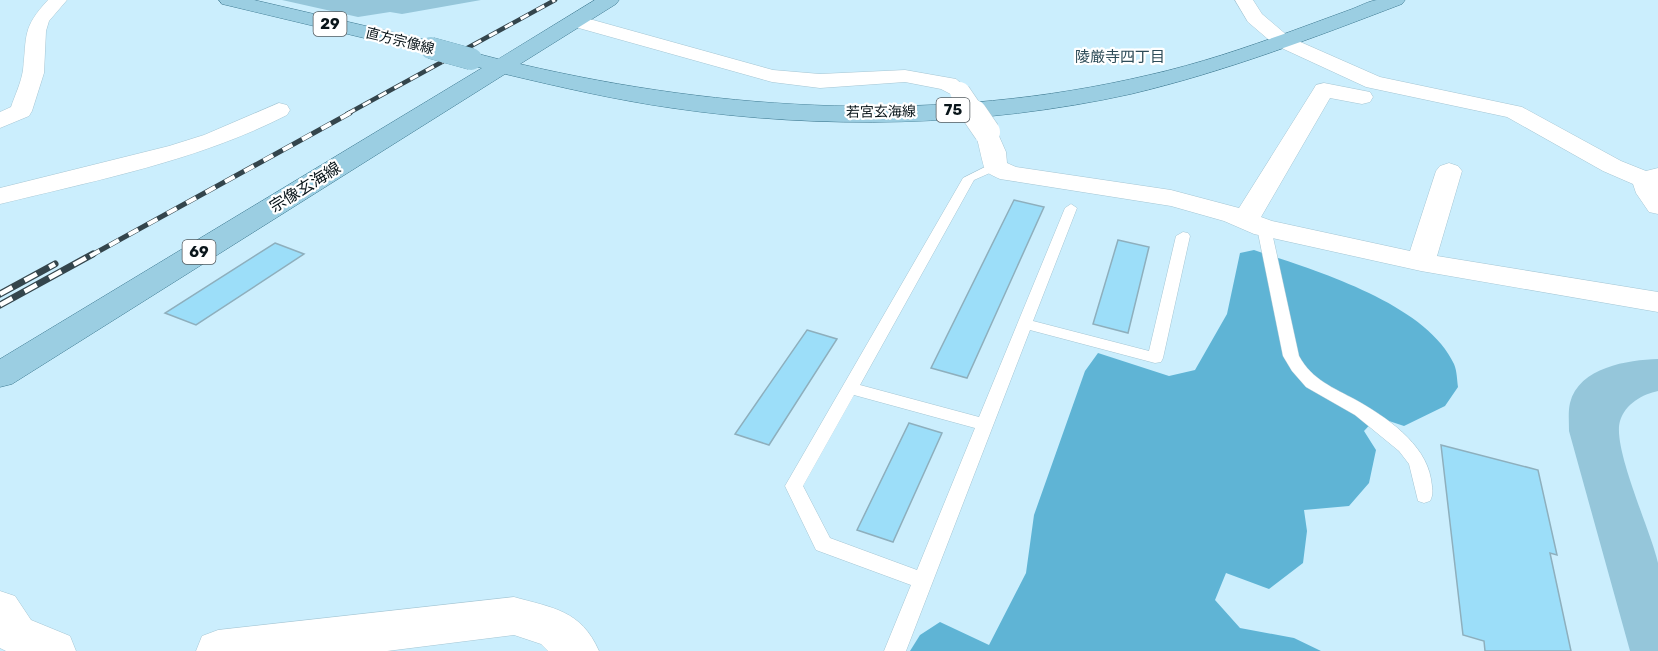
<svg xmlns="http://www.w3.org/2000/svg" width="1658" height="651" font-family="Rubik,'Noto Sans JP',sans-serif">
	<style>
		.green { fill: #95c6da }
		.forest { fill: #5fb4d5 }
		.building { fill: #9cdef9; stroke: #8eafbd; stroke-width: 1.5 }
		.lines { fill: none; stroke-linecap: round; stroke-linejoin: round }
		.service-casing { stroke: #a5c6d4; stroke-width: 1 }
		.minor-casing { stroke: #a5c6d4; stroke-width: 1 }
		.primary-casing { stroke: #3c7890; stroke-width: 1 }
		.service { fill: #fff; fill-rule: evenodd }
		.minor { fill: #fff; fill-rule: evenodd }
		.primary { fill: #9bcee2; fill-rule: evenodd }
		.rail-far2-casing { stroke: #34454c; stroke-width: 4.5 }
		.rail-far1-casing { stroke: #34454c; stroke-width: 5 }
		.rail-casing { stroke: #34454c; stroke-width: 7 }
		.rail-far2 { stroke: #fff; stroke-width: 3; stroke-dasharray: 9; stroke-linecap: butt }
		.rail-far1 { stroke: #fff; stroke-width: 4; stroke-dasharray: 11; stroke-linecap: butt }
		.rail { stroke: #fff; stroke-width: 4.5; stroke-dasharray: 14; stroke-linecap: butt }
		.minor-bridge-far1-casing { stroke: #a5c6d4; stroke-width: 21; stroke-linecap: butt }
		.minor-bridge-casing { stroke: #a5c6d4; stroke-width: 27; stroke-linecap: butt }
		.primary-bridge-casing { stroke: #3c7890; stroke-width: 22; stroke-linecap: butt }
		.minor-bridge-far1 { stroke: #fff; stroke-width: 20 }
		.minor-bridge { stroke: #fff; stroke-width: 26 }
		.primary-bridge { stroke: #9bcee2; stroke-width: 22 }
		.labels { text-anchor: middle; dominant-baseline: central; stroke-width: 4.5; stroke-linejoin: round; paint-order: stroke }
		.far-street-label { font-size: 14px; fill: #09151a; stroke: #fff }
		.shield { fill: #fff; stroke: #535b5f; stroke-width: 1.5 }
		.shield-label { font-size: 15px; font-weight: bold; fill: #09151a }
		.far-neighbourhood-label { font-size: 15px; fill: #2d4b57; stroke: #fff }
		.street-label { font-size: 16px; fill: #09151a; stroke: #fff }
	</style>
	<rect width="100%" height="100%" fill="#cbeefd"/>
	<!-- green -->
	<g class="green">
		<path d="M282 0H481L402 14 390 12 358 17Z"/>
		<path d="M1658 359V391C1643 394 1625 404 1620 421 1612 448 1651 531 1658 563 1658 585 1658 627 1658 651H1630L1569 431C1569 422 1568 411 1570 403 1579 367 1628 360 1658 359Z"/>
	</g>
	<!-- forest -->
	<path class="forest" d="M1254 250C1314 270 1426 303 1454 364 1457 371 1457 380 1458 387L1445 406 1404 426 1377 417 1364 431 1376 450 1369 483 1349 506 1304 510 1307 531 1303 563 1269 589 1226 573 1215 600 1240 628 1294 638 1321 651H910L920 635 940 622 989 645 1026 573 1034 515 1085 371 1098 353 1169 376 1195 370 1227 314 1240 253Z"/>
	<!-- building -->
	<g class="building">
		<path d="M1014 200 1044 207 967 378 931 368Z"/>
		<path d="M1118 240 1149 247 1128 333 1093 324Z"/>
		<path d="M275 243 304 254 196 325 165 313Z"/>
		<path d="M807 330 837 339 769 445 735 434Z"/>
		<path d="M909 423 942 433 893 542 857 530Z"/>
		<path d="M1441 445 1538 470 1557 555 1550 553 1571 651H1485L1484 641 1463 635Z"/>
	</g>
	<g class="lines">
		<!-- service casing -->
		<g class="service-casing">
			<g id="service">
				<path d="M995 162 999 163V169L974 180 860 385 979 417 1065 208 1071 204 1077 208 1033 321 1149 351 1176 236 1183 232 1188 233 1190 236 1163 358 1161 362 1155 363 1030 330 906 651H884L911 585 816 550 785 486 963 178ZM854 395 975 428 917 570 830 538 803 486Z"/>
				<path d="M1264 224 1271 228 1299 356C1312 380 1334 388 1356 400 1386 417 1425 443 1431 479 1432 487 1434 494 1430 501L1424 503 1418 501 1409 464 1399 451 1355 415 1306 387 1292 371 1283 356 1257 228Z"/>
			</g>
		</g>
		<!-- minor casing -->
		<g class="minor-casing">
			<g id="minor">
				<path d="M48 0H67L49 21 46 31 44 73 32 111 29 116 0 128V112L11 107C15 95 21 83 23 70 27 35 22 28 48 0Z"/>
				<path d="M1235 0H1253L1262 14 1289 37 1380 77 1522 107 1621 161 1646 171 1658 168V214L1649 212 1636 193 1633 184 1603 171 1507 117 1366 87 1275 45 1248 22Z"/>
				<path d="M575 15 773 70 820 74 905 70 956 79 971 92 968 97 960 99 941 89 905 82 820 88 772 82 568 25 565 21 568 17Z"/>
				<path d="M1324 83 1370 92 1373 97 1370 102 1362 104 1330 98 1261 217 1272 221 1410 251 1436 171 1440 166 1449 163 1458 166 1462 171 1437 256 1658 292V312L1421 271 1254 234 1224 221 1171 206 1000 179C996 177 990 175 986 171 983 168 978 139 975 132L979 127 987 125 995 127 1006 152 1007 163 1016 167 1171 190 1239 208 1313 90 1316 85Z"/>
				<path d="M279 103 287 105 290 110 287 115C197 161 97 180 0 204V188L169 146 204 135Z"/>
				<path d="M0 591 15 596 31 620 70 636 76 651H6L0 648Z"/>
				<path d="M514 597C553 608 581 610 599 651H548L541 644 514 635 387 651H196L202 636 218 630Z"/>
			</g>
		</g>
		<!-- primary casing -->
		<g class="primary-casing">
			<g id="primary">
				<path d="M219 0H254L439 43 442 48 439 53 431 54 222 4Z"/>
				<path d="M595 0H619L616 4 520 64C726 112 942 124 1149 75 1198 64 1245 48 1292 31 1312 24 1332 16 1352 9 1360 6 1369 1 1377 0 1386 0 1396 0 1405 0L1402 4C1313 38 1224 72 1131 94 982 127 822 130 672 108 616 100 560 87 505 74L12 384 0 387V359L482 68 463 64 460 59 463 54 471 52 498 59Z"/>
			</g>
		</g>
		<!-- service -->
		<use href="#service" class="service"/>
		<!-- minor -->
		<use href="#minor" class="minor"/>
		<!-- primary -->
		<use href="#primary" class="primary"/>
		<!-- rail-far2 casing -->
		<g class="rail-far2-casing">
			<path id="rail-far2" d="M347 114 555 0"/>
		</g>
		<!-- rail-far1 casing -->
		<g class="rail-far1-casing">
			<path id="rail-far1" d="M90 256 350 113"/>
		</g>
		<!-- rail casing -->
		<g class="rail-casing">
			<g id="rail">
				<path d="M0 294 55 264"/>
				<path d="M0 305 93 254"/>
			</g>
		</g>
		<!-- rail-far2 -->
		<use href="#rail-far2" class="rail-far2"/>
		<!-- rail-far1 -->
		<use href="#rail-far1" class="rail-far1"/>
		<!-- rail -->
		<use href="#rail" class="rail"/>
		<!-- minor-bridge-far1 casing -->
		<g class="minor-bridge-far1-casing">
			<path id="minor-bridge-far1" d="M960 92 975 114"/>
		</g>
		<!-- minor-bridge casing -->
		<g class="minor-bridge-casing">
			<path id="minor-bridge" d="M974 113 987 132"/>
		</g>
		<!-- primary-bridge casing -->
		<g class="primary-bridge-casing">
			<path id="primary-bridge" d="M431 48 471 59"/>
		</g>
		<!-- minor-bridge-far1 -->
		<use href="#minor-bridge-far1" class="minor-bridge-far1"/>
		<!-- minor-bridge -->
		<use href="#minor-bridge" class="minor-bridge"/>
		<!-- primary-bridge -->
		<use href="#primary-bridge" class="primary-bridge"/>
	</g>
	<g class="labels">
		<!-- far-street labels -->
		<g class="far-street-label">
			<text transform="translate(400 41) rotate(14)">直方宗像線</text>
			<text transform="translate(881 112) rotate(-1)">若宮玄海線</text>
		</g>
		<!-- shield labels -->
		<g class="shield">
			<rect x="313.5" y="12" width="33" height="24" rx="4.5"/>
			<rect x="936.5" y="98" width="33" height="24" rx="4.5"/>
			<rect x="182.5" y="240" width="33" height="24" rx="4.5"/>
		</g>
		<g class="shield-label">
			<text x="330" y="24">29</text>
			<text x="953" y="110">75</text>
			<text x="199" y="252">69</text>
		</g>
		<!-- far-neighbourhood labels -->
		<g class="far-neighbourhood-label">
			<text x="1120" y="57">陵厳寺四丁目</text>
		</g>
		<!-- street labels -->
		<g class="street-label">
			<text transform="translate(305 187) rotate(-32)">宗像玄海線</text>
		</g>
	</g>
</svg>
